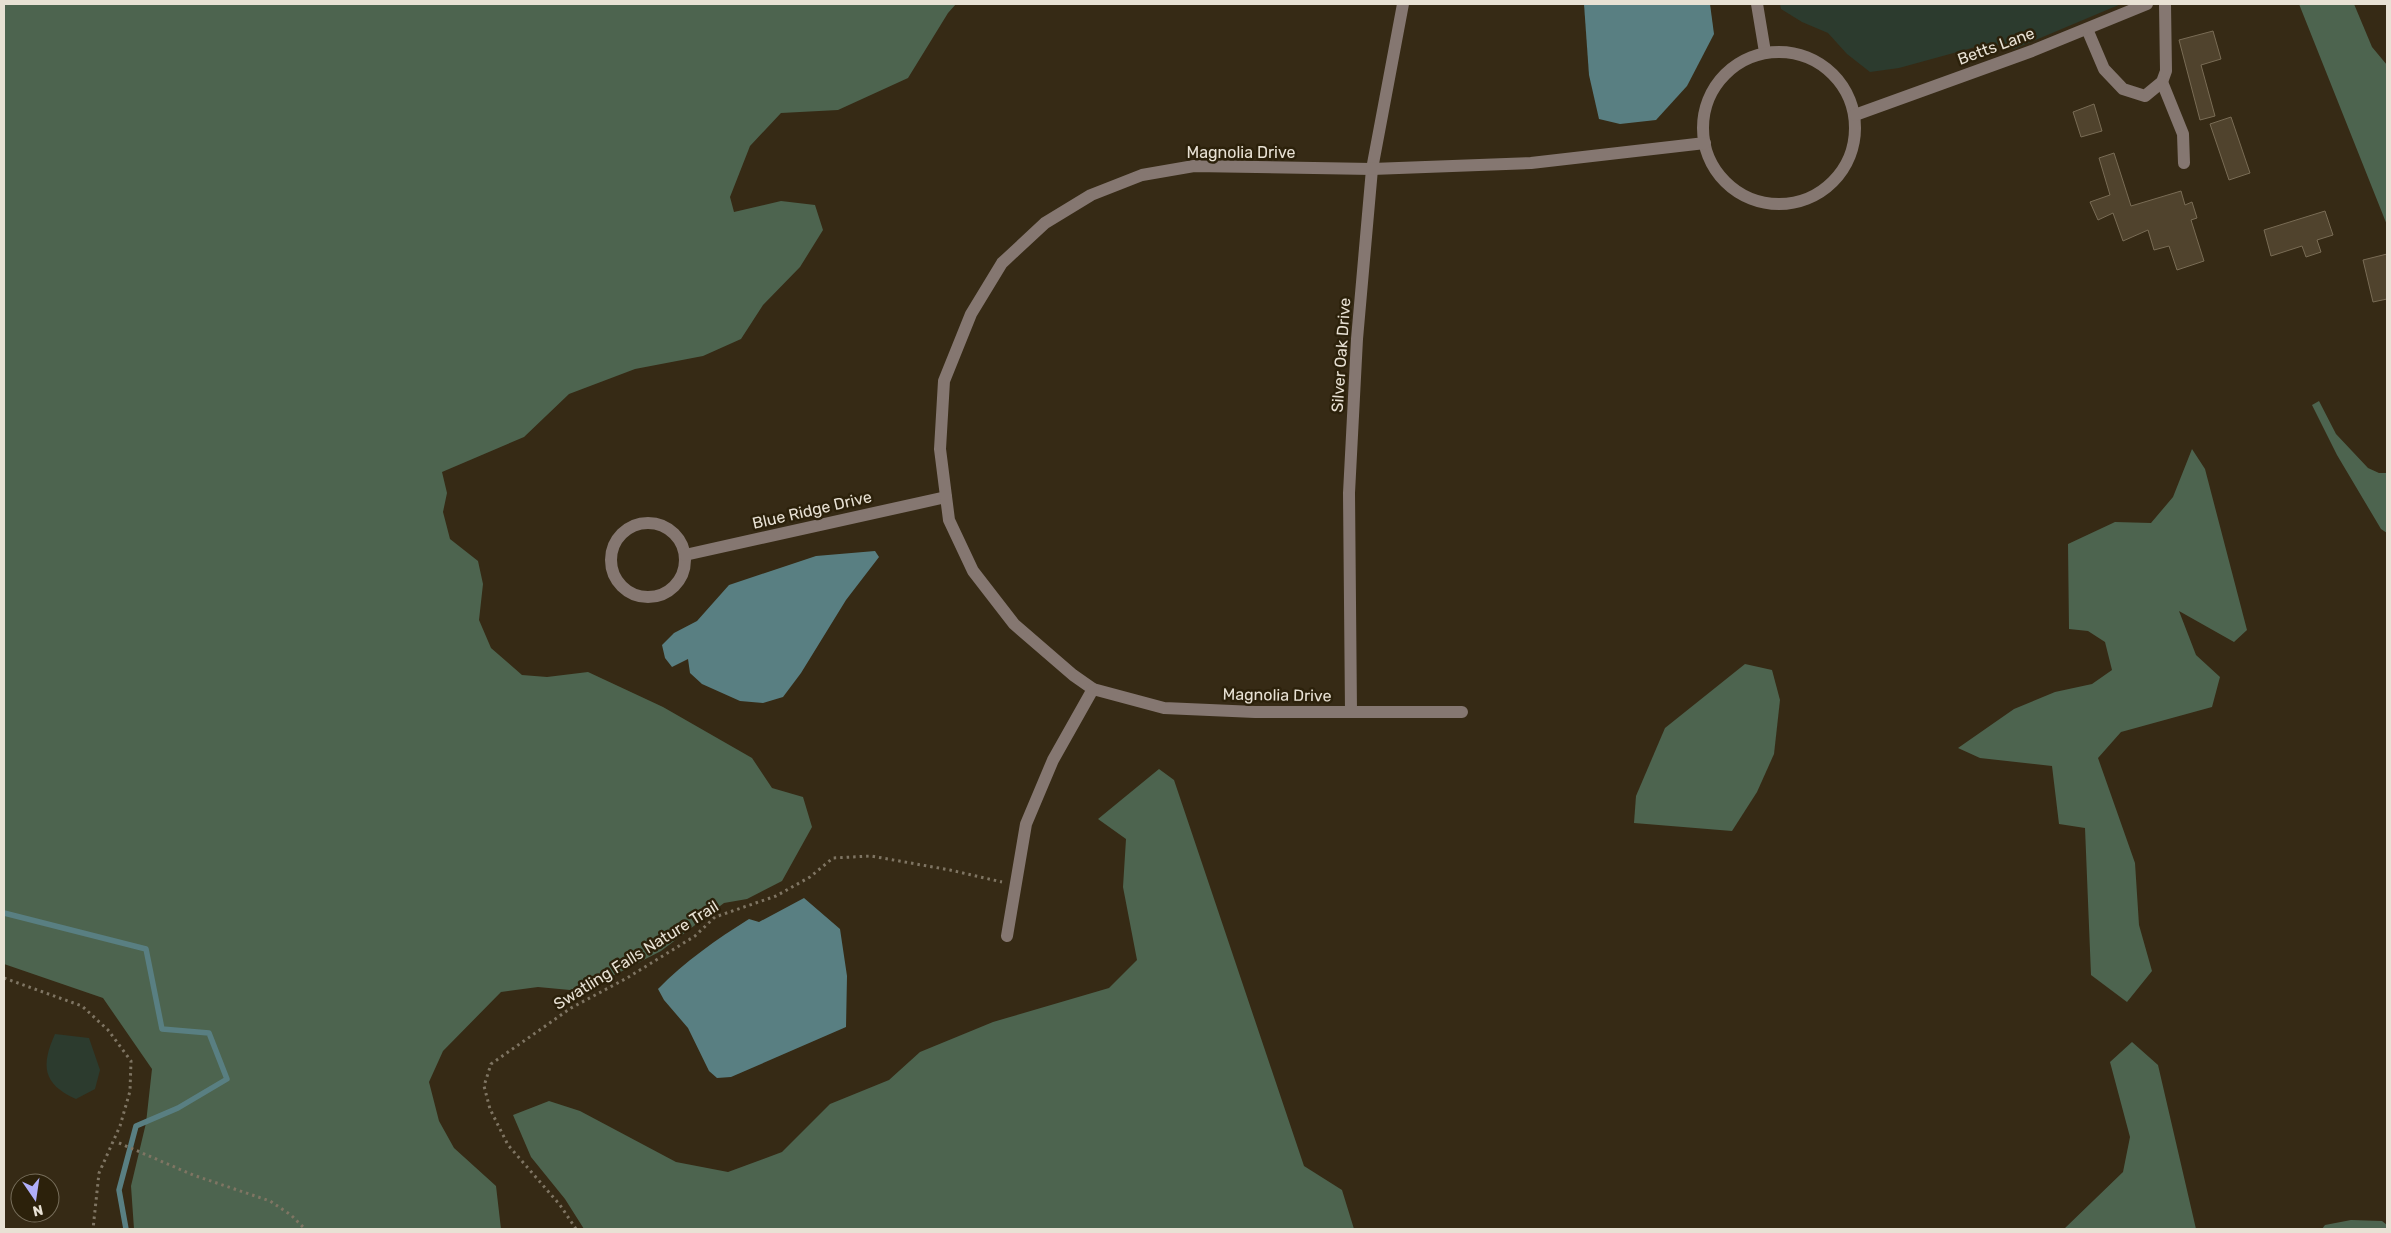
<svg xmlns="http://www.w3.org/2000/svg" width="2391" height="1233" font-family="Rubik,sans-serif">
	<style>
		.green { fill: #2c3b2e }
		.forest { fill: #4d644f }
		.water { fill: #597f82 }
		.lines { fill: none; stroke-linecap: round; stroke-linejoin: round }
		.stream { stroke: #597f82; stroke-width: 5.5 }
		.building { fill: #50432d; stroke: #796c55 }
		.path { stroke: #7f7563; stroke-width: 3; stroke-dasharray: 2.5 4; stroke-linecap: butt }
		.minor { stroke: #857771; stroke-width: 12 }
		.labels { text-anchor: middle; dominant-baseline: central; stroke-width: 5; stroke-linejoin: round; paint-order: stroke }
		.street-label { font-size: 16px; fill: #e8e1d4; stroke: #2c210b }
	</style>
	<rect width="100%" height="100%" fill="#362a15"/>
	<!-- green -->
	<g class="green">
		<path d="M1780 4H2121L2014 49 1990 43 1899 68 1870 72 1847 54 1828 33 1802 22 1781 9Z"/>
		<path d="M55 1034 89 1038 100 1070 95 1089 76 1099C42 1084 41 1065 55 1034Z"/>
	</g>
	<!-- forest -->
	<g class="forest">
		<path d="M4 4H956L948 13 908 78 838 110 781 113 750 146 730 197 734 212 781 201 815 205 823 230 800 267 763 305 741 339 703 356 635 369 569 394 524 437 442 472 447 493 443 512 450 539 478 561 483 584 479 620 491 648 522 675 547 677 588 672 663 707 752 758 772 788 803 797 812 827 782 881 747 899 724 903 661 951 595 985 570 990 538 987 501 992 443 1051 429 1082 439 1121 454 1148 496 1186 501 1229H134L131 1186 146 1123 152 1069 103 998 4 964Z"/>
		<path d="M2299 4H2354L2372 47 2387 65V225Z"/>
		<path d="M2319 401 2336 434 2368 468 2379 473H2387V533L2381 529 2337 455 2312 405Z"/>
		<path d="M2192 449 2205 469 2247 630 2234 642 2179 611 2196 655 2220 677 2212 707 2121 732 2098 758 2135 863 2139 925 2152 971 2127 1002 2091 975 2085 828 2059 824 2052 766 1980 758 1958 748 2014 709 2055 692 2092 684 2112 670 2105 642 2088 631 2069 629 2068 544 2115 522 2151 523 2173 497Z"/>
		<path d="M1745 664 1772 670 1780 700 1774 754 1757 792 1732 831 1634 823 1636 796 1665 728Z"/>
		<path d="M1159 769 1174 780 1304 1166 1342 1190 1354 1229H584L565 1199 531 1157 513 1115 549 1101 580 1111 676 1162 728 1172 782 1152 830 1104 889 1080 920 1052 993 1022 1109 988 1137 960 1123 887 1126 839 1098 819Z"/>
		<path d="M2132 1042 2158 1065 2196 1229H2064L2123 1172 2130 1137 2110 1062Z"/>
		<path d="M2351 1220 2382 1221 2387 1225V1229H2322L2325 1225Z"/>
	</g>
	<!-- water -->
	<g class="water">
		<path d="M1584 4H1710L1714 34 1687 86 1656 120 1620 124 1599 119 1589 75Z"/>
		<path d="M875 551 879 557 846 600 801 673 783 697 763 703 740 701 702 684 690 673 688 659 672 667 665 658 662 645 674 633 697 621 729 585 816 556Z"/>
		<path d="M804 898 840 929 847 976 846 1027 731 1077 717 1078 709 1071 688 1028 664 1000 658 989C684 962 717 939 749 919L759 922Z"/>
	</g>
	<g class="lines">
		<!-- stream -->
		<path class="stream" d="M4 913 146 949 162 1029 209 1033 227 1079 178 1108 136 1126 119 1190 126 1229"/>
	</g>
	<!-- building -->
	<g class="building">
		<path d="M2213 31 2221 59 2201 65 2215 116 2200 120 2179 40Z"/>
		<path d="M2094 104 2102 131 2081 137 2073 112Z"/>
		<path d="M2231 117 2250 173 2229 180 2210 124Z"/>
		<path d="M2114 153 2131 206 2181 191 2185 205 2192 202 2197 218 2191 220 2204 261 2177 270 2169 246 2154 250 2148 230 2123 241 2113 213 2098 220 2090 202 2110 195 2099 158Z"/>
		<path d="M2325 211 2333 235 2317 240 2321 252 2306 257 2302 246 2271 256 2264 230Z"/>
		<path d="M2387 254V299L2373 302 2363 260Z"/>
	</g>
	<g class="lines">
		<!-- path -->
		<g class="path">
			<path d="M4 978 82 1006 108 1030 131 1061 130 1091 120 1126 99 1173 93 1229"/>
			<path d="M119 1143 193 1175 270 1201 291 1215 305 1229"/>
			<path d="M576 1229 560 1205 508 1145 490 1109 484 1086 491 1064 571 1008 627 978 695 936 715 917 776 896 810 877 833 858 871 856 950 870 1002 882"/>
		</g>
		<!-- minor -->
		<g class="minor">
			<path d="M1757 4 1765 52"/>
			<path d="M2087 29 2104 69 2123 89 2145 96 2162 82 2166 71 2165 4"/>
			<circle cx="1779" cy="128" r="76"/>
			<path d="M2162 82 2183 134 2184 163"/>
			<path d="M1855 115 2032 51 2147 4"/>
			<circle cx="648" cy="560" r="37"/>
			<path d="M685 555 946 497"/>
			<path d="M1351 712 1349 493 1357 339 1372 169 1403 4"/>
			<path d="M1462 712H1255L1164 708 1093 689 1073 675 1014 624 973 571 949 520 940 449 944 381 971 314 1002 263 1045 223 1091 195 1142 175 1194 166 1372 169 1531 163 1705 143"/>
			<path d="M1007 936 1026 824 1053 760 1093 689"/>
		</g>
	</g>
	<g class="labels">
		<!-- street labels -->
		<g class="street-label">
			<text transform="translate(1996 46) rotate(-20)">Betts Lane</text>
			<text x="1241" y="152">Magnolia Drive</text>
			<text transform="translate(1341 355) rotate(-86)">Silver Oak Drive</text>
			<text transform="translate(812 510) rotate(-13)">Blue Ridge Drive</text>
			<text transform="translate(1277 695) rotate(1)">Magnolia Drive</text>
			<text transform="translate(636 955) rotate(-32)">Swatling Falls Nature Trail</text>
		</g>
	</g>
	<!-- border -->
	<rect width="2391" height="1233" fill="none" stroke="#e8e1d4" stroke-width="10"/>
	<!-- north arrow -->
	<g transform="translate(35 1198) rotate(167)"><circle r="24" fill="#2c210b" stroke="#776e5b"/>
	<path d="M0-4L9 19L0 12L-9 19Z" fill="#b0aefa"/>
	<text y="-8" font-size="14" font-weight="bold" text-anchor="middle" fill="#e8e1d4">N</text>
	</g>
</svg>
